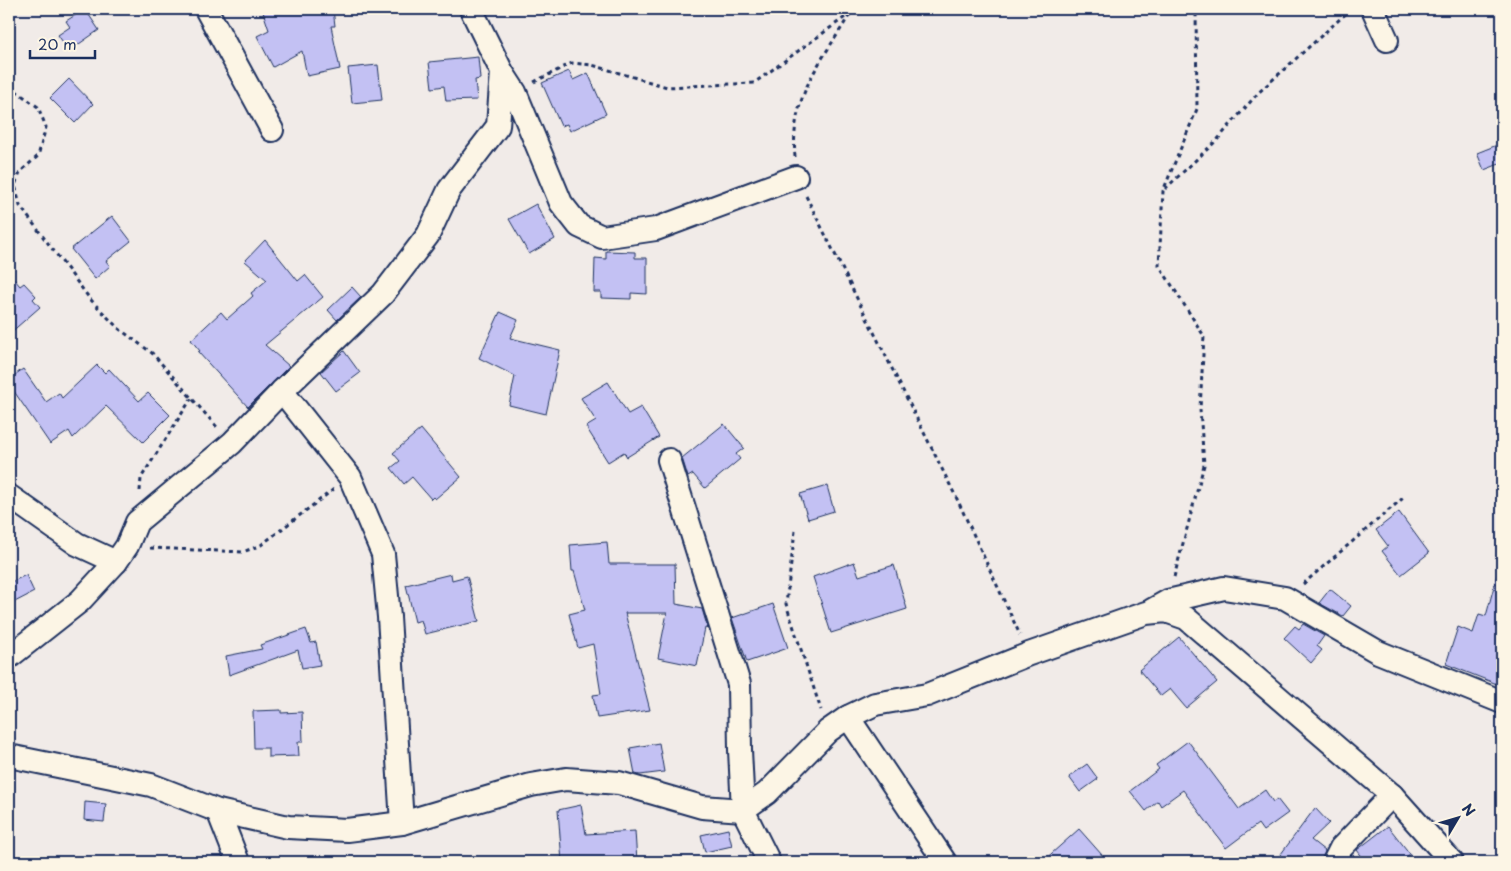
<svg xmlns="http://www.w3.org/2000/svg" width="1511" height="871" font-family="'Playpen Sans',sans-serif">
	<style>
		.building { fill: #c3c1f3; stroke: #1b2f5e }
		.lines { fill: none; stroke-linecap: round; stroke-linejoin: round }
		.minor-casing { stroke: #1b2f5e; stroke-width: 26 }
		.path { stroke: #1b2f5e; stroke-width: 3; stroke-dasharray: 4 4; stroke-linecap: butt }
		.minor { stroke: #fcf5e5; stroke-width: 22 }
	</style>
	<rect width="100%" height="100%" fill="#f1ebe8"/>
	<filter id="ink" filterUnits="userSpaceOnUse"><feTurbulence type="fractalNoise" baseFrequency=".02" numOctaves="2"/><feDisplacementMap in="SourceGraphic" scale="10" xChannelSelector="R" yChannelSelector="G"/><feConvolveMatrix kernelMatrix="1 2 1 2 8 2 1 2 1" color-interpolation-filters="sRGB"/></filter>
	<g filter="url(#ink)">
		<!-- building -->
		<g class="building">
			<path d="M85 9 99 30 69 51 58 35 70 27 66 21Z"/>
			<path d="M262 9H333L335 26H331L340 69 307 76 302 51 273 67 257 36 269 30Z"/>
			<path d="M478 57 480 79 475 80 477 100 446 101 444 86 432 88 429 62Z"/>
			<path d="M378 65 382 100 352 103 348 68Z"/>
			<path d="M569 71 573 80 588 73 606 114 570 131 567 124 561 126 542 83Z"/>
			<path d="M69 79 93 104 75 123 50 98Z"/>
			<path d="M1502 143V163L1484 170 1477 153Z"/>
			<path d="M536 204 555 239 529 254 509 219Z"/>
			<path d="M112 216 131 241 106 261 110 266 95 279 71 249Z"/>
			<path d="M265 240 298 281 305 275 323 297 265 345 289 366 248 407 198 352 200 351 191 340 221 312 227 319 253 296 251 293 267 280 245 261Z"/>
			<path d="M606 251 635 252V258H647V294L631 293V299L601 298V292H594L595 258 606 259Z"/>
			<path d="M9 273 20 286 24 283 36 296 33 299 40 307 9 334Z"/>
			<path d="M352 287 361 297 337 320 328 310Z"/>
			<path d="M500 312 518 320 510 338 560 350 546 414 509 405 515 376 479 358Z"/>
			<path d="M344 351 360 373 336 391 321 372Z"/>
			<path d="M97 365 105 373 109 369 139 401 148 393 170 415 143 442 106 406 73 438 69 431 50 444 9 384V379L23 369 46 402 59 393 62 398Z"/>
			<path d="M608 382 628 414 641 407 659 437 627 457 624 452 608 462 586 427 596 421 581 398Z"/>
			<path d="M724 424 744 448 736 454 740 459 705 488 693 474 688 477 682 458Z"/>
			<path d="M421 429 461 477 435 499 433 497 431 499 412 477 404 484 391 468 400 461 393 453Z"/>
			<path d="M827 486 834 511 808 519 800 494Z"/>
			<path d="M1399 512 1429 553 1401 575 1382 551 1388 546 1376 530Z"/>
			<path d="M607 542 609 564H675L676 604 702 609 708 629 705 628 697 666 658 658 667 613H625L650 710 597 718 593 695 601 694 593 644 578 648 569 614 585 610 574 571H572L570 545Z"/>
			<path d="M854 562 859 576 894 565 907 609 831 633 813 577Z"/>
			<path d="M451 574 452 580 467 576 479 621 425 634 421 620 415 622 406 585Z"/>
			<path d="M26 575 34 592 9 605V583Z"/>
			<path d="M1497 575 1502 576V686L1446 664 1458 627 1473 633 1479 614 1486 616Z"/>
			<path d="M1330 589 1351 606 1343 616 1319 603Z"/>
			<path d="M773 604 788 648 747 662 732 618Z"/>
			<path d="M1303 624 1324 636 1317 646 1322 650 1311 663 1284 638 1295 626 1299 629Z"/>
			<path d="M306 629 311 643 316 642 320 665 302 668 298 650 229 675 226 656 262 649 260 645Z"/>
			<path d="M1179 637 1217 682 1186 708 1170 689 1161 696 1139 670Z"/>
			<path d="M281 710V713L302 712 303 742H298L299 756 268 757V748H254L253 711Z"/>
			<path d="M1188 741 1239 809 1265 790 1273 802 1277 799 1288 813 1263 831 1258 824 1226 848 1183 790 1161 806 1158 801 1146 811 1130 791 1159 769 1156 765Z"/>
			<path d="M659 743 664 772 640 775 635 774 630 748Z"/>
			<path d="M1087 764 1098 779 1080 792 1069 777Z"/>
			<path d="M85 802 106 804 104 822 84 820Z"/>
			<path d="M581 805 586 834 635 831 637 862H562L558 810Z"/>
			<path d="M1315 808 1329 823 1311 840 1325 851 1321 862H1275Z"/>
			<path d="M1388 826 1410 854 1399 862H1366L1357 850Z"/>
			<path d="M728 829 732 846 705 852 701 835Z"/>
			<path d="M1079 829 1102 855 1092 862H1042Z"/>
		</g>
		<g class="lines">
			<!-- minor casing -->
			<g class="minor-casing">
				<g id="minor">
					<path d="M206 9 272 130"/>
					<path d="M1373 9 1387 40"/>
					<path d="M502 72 515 92 561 203 579 226 602 237 656 229 796 177"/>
					<path d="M282 391 350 477 383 554 389 617 402 823"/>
					<path d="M669 460 739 684 740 750 743 810 769 862"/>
					<path d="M9 496 77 544 116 562"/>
					<path d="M1152 610 1168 601 1224 588 1285 598 1378 652 1502 702"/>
					<path d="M9 657 80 601 116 562 127 546 137 522 232 443 282 391 383 294 428 235 449 190 498 126 502 72 471 9"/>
					<path d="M848 717 945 862"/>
					<path d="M9 756 151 785 218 811 288 827 347 830 402 823 531 785 566 779 619 783 702 807 743 810 767 793 828 731 848 717 875 704 927 695 1029 654 1146 613 1166 611 1186 618 1392 795 1452 862"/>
					<path d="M218 811 238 862"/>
					<path d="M1334 862 1341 848 1392 795"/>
				</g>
			</g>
			<!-- path -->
			<g class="path">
				<path d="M534 82 572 63 592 65 667 87 754 83 848 15"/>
				<path d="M9 86 38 107 46 127 38 156 20 172 15 185 20 206 90 299 118 328 152 353 217 427"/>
				<path d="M795 157C790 92 823 61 853 9"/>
				<path d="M1165 189 1218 139 1258 93 1351 9"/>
				<path d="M806 196 958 501 1020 635"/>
				<path d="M140 491 141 478 191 399"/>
				<path d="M795 531 786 604 821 710"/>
				<path d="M150 548 243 552 261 545 334 489"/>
				<path d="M1174 577 1204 465 1200 409 1204 336 1159 265 1163 191 1197 109 1196 9"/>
				<path d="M1303 584 1403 498"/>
			</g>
			<!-- minor -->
			<use href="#minor" class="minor"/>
		</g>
	</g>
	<!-- margin -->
	<rect width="1511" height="871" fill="none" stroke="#fcf5e5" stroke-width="30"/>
	<rect x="15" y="15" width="1481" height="841" fill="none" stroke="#1b2f5e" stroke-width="2" filter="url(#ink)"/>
	<!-- north arrow -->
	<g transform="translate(1458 818) rotate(52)" stroke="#fcf5e5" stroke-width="4" paint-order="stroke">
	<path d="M0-4L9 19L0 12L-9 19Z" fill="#1b2f5e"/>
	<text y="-8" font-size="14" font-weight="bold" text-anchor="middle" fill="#1b2f5e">N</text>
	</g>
	<!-- scale -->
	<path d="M30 50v8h65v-8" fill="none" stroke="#1b2f5e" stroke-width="2.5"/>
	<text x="38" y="50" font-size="15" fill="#1b2f5e" stroke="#fcf5e5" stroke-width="4" paint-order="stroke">20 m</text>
</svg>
